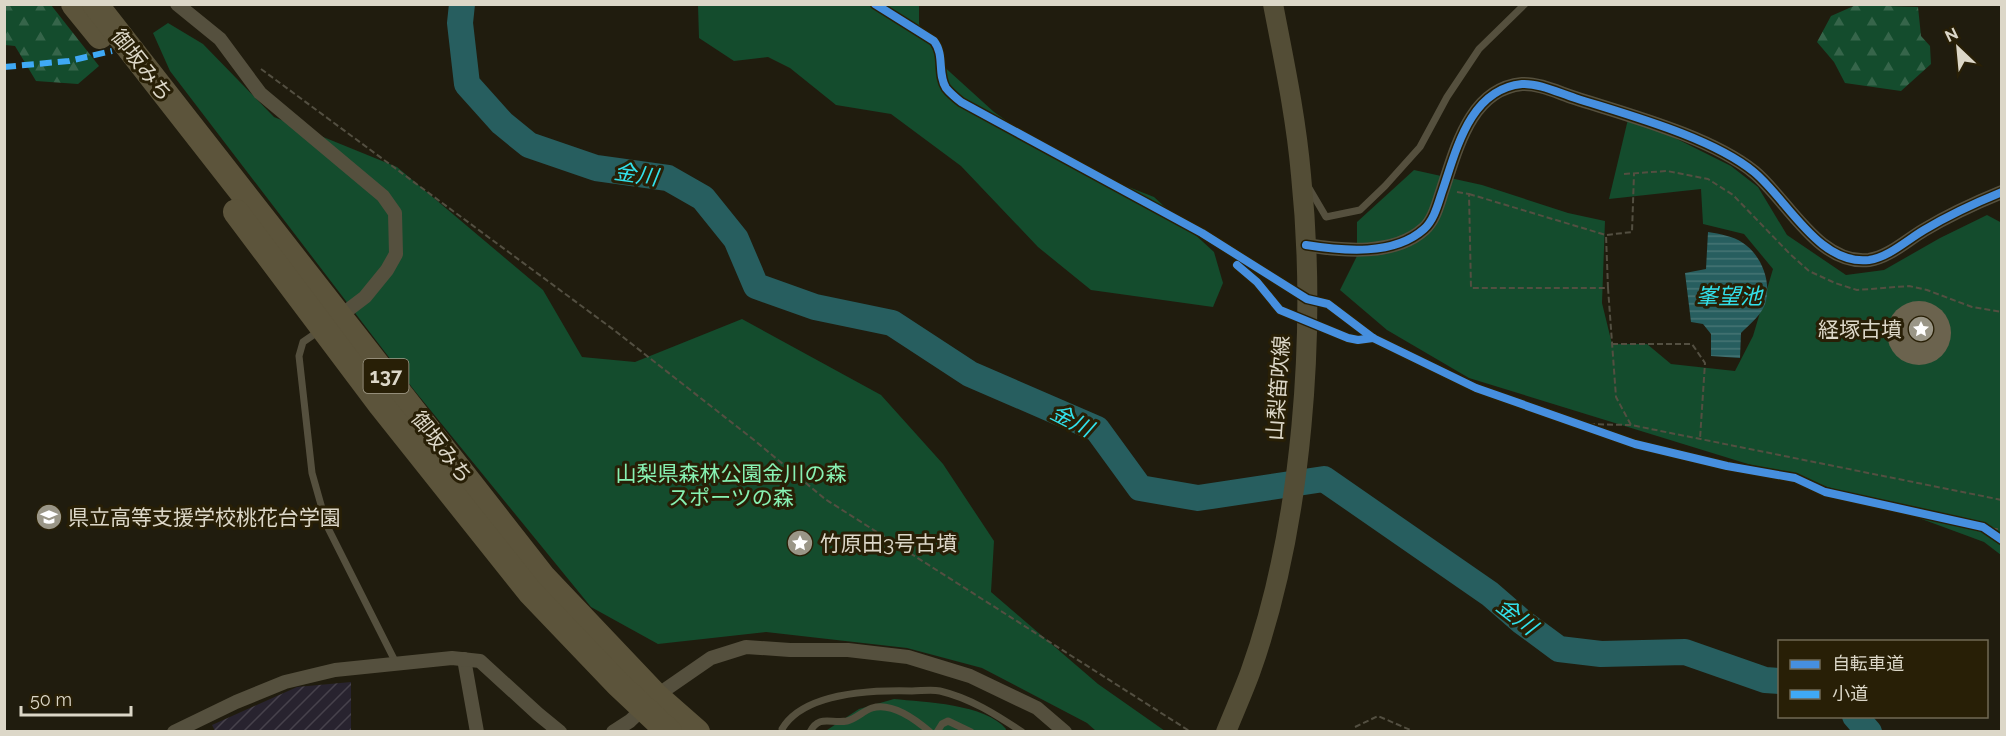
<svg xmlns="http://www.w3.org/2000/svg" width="2006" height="736" font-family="Raleway,'Noto Sans JP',sans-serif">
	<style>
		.industrial { fill: url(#industrial-furrows) }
		.forest { fill: url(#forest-firs) }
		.park { fill: #144c2d }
		.water { fill: url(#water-rules) }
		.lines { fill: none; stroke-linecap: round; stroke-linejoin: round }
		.river { stroke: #275e5f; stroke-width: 26 }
		.building { fill: #6b634e }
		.path { stroke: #534f41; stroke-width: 2; stroke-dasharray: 6 3; stroke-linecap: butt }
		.lane { stroke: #55503e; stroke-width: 7 }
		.street { stroke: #55503e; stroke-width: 14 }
		.secondary { stroke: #534d36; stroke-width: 20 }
		.highway { stroke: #5c543b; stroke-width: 26 }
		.quiet { stroke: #3fa9f5; stroke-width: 6; stroke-dasharray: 12 6; stroke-linecap: butt }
		.cycleway-casing { stroke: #281f06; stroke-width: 11 }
		.cycleway { stroke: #468fdf; stroke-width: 8 }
		.labels { text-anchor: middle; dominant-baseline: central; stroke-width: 6; stroke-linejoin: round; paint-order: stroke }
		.shield { fill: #281f06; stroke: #a6a08e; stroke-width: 1.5 }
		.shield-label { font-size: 20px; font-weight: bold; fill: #dcd7c8 }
		.street-label { font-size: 21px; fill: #dcd7c8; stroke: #281f06 }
		.poi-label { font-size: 21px; fill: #dcd7c8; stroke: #281f06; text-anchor: start }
		.park-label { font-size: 21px; fill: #87f1b2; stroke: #281f06 }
		.water-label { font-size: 22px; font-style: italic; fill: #32e1eb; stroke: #281f06 }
	</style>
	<defs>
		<pattern id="industrial-furrows" width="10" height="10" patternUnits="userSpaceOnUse" patternTransform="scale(1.5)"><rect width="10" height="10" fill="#28232f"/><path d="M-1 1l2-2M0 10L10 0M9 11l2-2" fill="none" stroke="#47424c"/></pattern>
		<pattern id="forest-firs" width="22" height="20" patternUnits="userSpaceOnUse" patternTransform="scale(1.5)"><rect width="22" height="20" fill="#144c2d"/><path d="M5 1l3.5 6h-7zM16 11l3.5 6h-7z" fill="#36654a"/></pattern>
		<pattern id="water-rules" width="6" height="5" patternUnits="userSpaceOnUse" patternTransform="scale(1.5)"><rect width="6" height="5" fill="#275e5f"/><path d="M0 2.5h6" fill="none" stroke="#467474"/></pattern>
	</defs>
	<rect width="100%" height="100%" fill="#201c0e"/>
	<!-- industrial -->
	<path class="industrial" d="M351 682V731H215L212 725 297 687Z"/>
	<!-- forest -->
	<g class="forest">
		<path d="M4 5H51L99 66 78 84 36 81 15 46 5 45Z"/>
		<path d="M1856 5 1918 7 1921 36 1930 46 1931 64 1901 91 1845 83 1834 62 1817 42 1831 16Z"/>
	</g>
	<!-- park -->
	<g class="park">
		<path d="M698 5H919V24L940 63 994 112 1065 162 1154 197 1214 252 1223 283 1213 307 1091 290 1038 247 961 166 891 114 836 105 790 68 768 57 734 61 699 38Z"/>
		<path d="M168 23 203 44 274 117 397 167 543 290 582 357 635 362 742 319 881 395 943 464 994 541 991 592 1098 684 1165 731H1096L1087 723 982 668 907 648 766 632 658 644 591 607 414 390 170 71 153 33Z"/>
		<path d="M1629 115 1731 166 1758 187 1787 235 1846 275 1884 270 1940 238 1987 215 2002 223 2001 555 1984 542 1862 497 1748 464 1469 378 1387 330 1340 290 1357 256V222L1414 170 1482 185 1568 213 1605 221 1602 303 1612 344H1647L1671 364 1735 371 1753 336 1773 269 1744 234 1703 224 1701 189 1609 199Z"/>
		<path d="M894 699C924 702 986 704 1006 729L1005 732H824L859 709Z"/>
	</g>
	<!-- water -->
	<path class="water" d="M1708 232C1720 234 1733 236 1743 243 1761 255 1771 280 1766 301 1763 314 1750 324 1741 333L1740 358 1711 356V334L1703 324 1691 322 1685 273 1706 269Z"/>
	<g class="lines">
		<!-- river -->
		<g class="river">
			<path d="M462 4 460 23 467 84 502 123 529 145 596 168 668 178 703 198 736 239 756 286 815 307 892 323 970 374 1097 429 1140 488 1198 498 1324 479 1490 594 1521 621 1559 649 1601 654 1685 652 1765 680 1780 681"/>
			<path d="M1855 716 1869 732"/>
		</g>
	</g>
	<!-- building -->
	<circle class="building" cx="1919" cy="333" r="32"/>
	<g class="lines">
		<!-- path -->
		<g class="path">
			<path d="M261 69 614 330 754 440 825 499 1191 732"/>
			<path d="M1624 174 1667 171 1708 179 1733 195 1789 253 1809 271 1835 283 1857 290 1909 286 1927 290 1972 307 2002 312"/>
			<path d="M1457 192 1469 194 1471 288H1608L1616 397 1631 425"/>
			<path d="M1469 194 1606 235"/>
			<path d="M1608 288 1606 235 1632 232 1634 174"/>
			<path d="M1612 344H1692L1705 363 1700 439"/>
			<path d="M1580 424 1631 425 2002 500"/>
			<path d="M1983 527 2002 530"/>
			<path d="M1355 727 1378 716 1415 732"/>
		</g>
		<!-- lane -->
		<g class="lane">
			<path d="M1309 188 1326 217 1360 210 1385 186 1420 147 1447 97 1479 49 1525 4"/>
			<path d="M319 331 303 342 299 356 312 473 327 526 396 663"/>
			<path d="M783 732 782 729C804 692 873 690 912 691 921 691 931 689 940 691 970 698 997 715 1022 732"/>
			<path d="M810 732C819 714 831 724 847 721 856 719 863 711 872 708 892 702 915 719 930 732"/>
			<path d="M937 732 942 724 948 721 971 732"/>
		</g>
		<!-- street -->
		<g class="street">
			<path d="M177 4 220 39 260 93 383 196 395 213 396 254 387 270 365 297 340 316"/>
			<path d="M1306 245C1343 251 1394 256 1424 229 1435 219 1438 203 1443 189 1457 147 1471 89 1522 84 1539 83 1559 93 1575 98 1628 115 1711 137 1754 172 1787 199 1819 266 1869 260 1889 257 1907 240 1924 230 1949 215 1975 203 2002 192"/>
			<path d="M464 659 477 732"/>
			<path d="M174 732 236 702 285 682 335 670 452 658 480 661 538 714 560 732"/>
			<path d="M613 732 630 721 656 696 711 658 746 647 790 650H848L908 657 970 676 1037 708 1065 732"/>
		</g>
		<!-- secondary -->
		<path class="secondary" d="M1226 732C1234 712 1243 692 1250 673 1303 525 1317 330 1301 175 1296 117 1284 61 1273 4"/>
		<!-- highway -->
		<g class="highway">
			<path d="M74 4 100 36"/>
			<path d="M95 4 543 577 656 696 697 732"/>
			<path d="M236 212 381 405 530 592 618 684 669 732"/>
		</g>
		<!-- quiet -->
		<path class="quiet" d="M4 67 69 61 112 51"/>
		<!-- cycleway casing -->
		<g class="cycleway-casing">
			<g id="cycleway">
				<path d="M875 4 934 41C945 55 937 74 946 88 950 93 956 98 961 102L1202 233 1307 299 1328 304 1373 338 1476 388 1635 444 1727 466 1795 478 1825 492 1983 527 2002 540"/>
				<path d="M1306 245C1343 251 1394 256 1424 229 1435 219 1438 203 1443 189 1457 147 1471 89 1522 84 1539 83 1559 93 1575 98 1628 115 1711 137 1754 172 1787 199 1819 266 1869 260 1889 257 1907 240 1924 230 1949 215 1975 203 2002 192"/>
				<path d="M1237 265 1257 282 1280 310 1348 338 1358 340 1373 338"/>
			</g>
		</g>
		<!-- cycleway -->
		<use href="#cycleway" class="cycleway"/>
	</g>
	<!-- icons -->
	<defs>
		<g id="sight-disc" transform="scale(1.35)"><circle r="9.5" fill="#9a9687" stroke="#281f06"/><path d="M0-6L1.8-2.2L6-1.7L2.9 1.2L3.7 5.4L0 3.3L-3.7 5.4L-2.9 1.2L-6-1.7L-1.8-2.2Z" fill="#fff"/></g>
		<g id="school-disc" transform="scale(1.35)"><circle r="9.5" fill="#9a9687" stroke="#281f06"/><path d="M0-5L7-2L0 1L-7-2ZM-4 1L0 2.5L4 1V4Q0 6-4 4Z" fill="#fff"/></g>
	</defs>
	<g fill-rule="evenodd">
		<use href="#sight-disc" x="1921" y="329"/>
		<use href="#school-disc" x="49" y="517"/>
		<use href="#sight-disc" x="800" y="543"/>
	</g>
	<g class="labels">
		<!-- shield labels -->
		<rect class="shield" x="363.5" y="359" width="45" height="34" rx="4.5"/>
		<g class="shield-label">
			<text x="386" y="376">137</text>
		</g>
		<!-- street labels -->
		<g class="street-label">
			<text transform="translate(142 65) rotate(52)">御坂みち</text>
			<text transform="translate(1278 388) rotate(-86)">山梨笛吹線</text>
			<text transform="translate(442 447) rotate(52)">御坂みち</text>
		</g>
		<!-- poi labels -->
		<g class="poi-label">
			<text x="1902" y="329" text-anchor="end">経塚古墳</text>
			<text x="68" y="517">県立高等支援学校桃花台学園</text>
			<text x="820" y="543">竹原田3号古墳</text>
		</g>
		<!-- park labels -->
		<g class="park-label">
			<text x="731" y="473">山梨県森林公園金川の森<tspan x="731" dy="24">スポーツの森</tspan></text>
		</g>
		<!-- water labels -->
		<g class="water-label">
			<text transform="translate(636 174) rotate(8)">金川</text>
			<text x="1729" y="296">峯望池</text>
			<text transform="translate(1072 420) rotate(27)">金川</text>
			<text transform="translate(1517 616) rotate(38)">金川</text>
		</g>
	</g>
	<!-- border -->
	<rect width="2006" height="736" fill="none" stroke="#dcd7c8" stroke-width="12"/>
	<!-- legend -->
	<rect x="1778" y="640" width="210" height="78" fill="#281f06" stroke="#706954" stroke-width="1.5"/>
	<rect x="1790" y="660" width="30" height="9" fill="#468fdf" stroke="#706954" stroke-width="1.5"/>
	<text x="1832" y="670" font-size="18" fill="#dcd7c8">自転車道</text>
	<rect x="1790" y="690" width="30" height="9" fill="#3fa9f5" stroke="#706954" stroke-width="1.5"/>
	<text x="1832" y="700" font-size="18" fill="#dcd7c8">小道</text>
	<!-- north arrow -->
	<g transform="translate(1958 48) rotate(334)" stroke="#281f06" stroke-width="4.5" paint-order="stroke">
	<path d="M0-4.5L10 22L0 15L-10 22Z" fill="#dcd7c8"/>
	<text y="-9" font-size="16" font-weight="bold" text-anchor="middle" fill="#dcd7c8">N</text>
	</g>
	<!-- scale -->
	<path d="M21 706v9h110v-9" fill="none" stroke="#dcd7c8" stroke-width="3"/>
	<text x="30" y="706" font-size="18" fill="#dcd7c8" stroke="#281f06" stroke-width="4.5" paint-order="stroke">50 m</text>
</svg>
